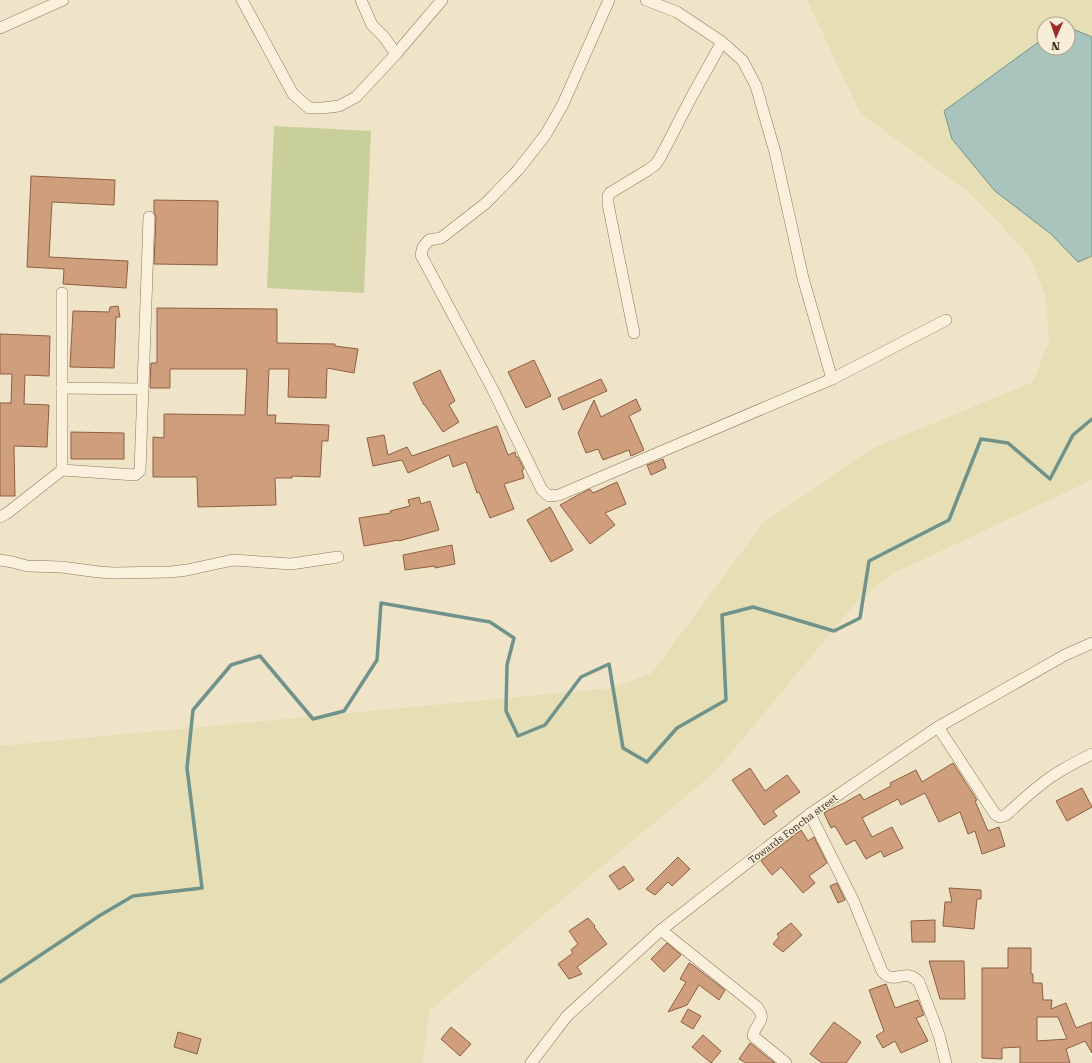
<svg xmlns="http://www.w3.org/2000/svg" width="1092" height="1063" font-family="'Roboto Serif',serif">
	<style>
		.farmland { fill: #e6deb5 }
		.green { fill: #c9cf9b }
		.water { fill: #a9c4bc; stroke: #6f938a }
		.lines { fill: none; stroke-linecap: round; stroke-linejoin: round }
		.stream { stroke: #6f938a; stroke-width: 3.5 }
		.building { fill: #cf9f7d; stroke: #8d5f41; fill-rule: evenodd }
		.street-casing { stroke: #8d765c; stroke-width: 12 }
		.street { stroke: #faf1dc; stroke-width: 11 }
		.labels { text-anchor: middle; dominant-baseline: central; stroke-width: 3; stroke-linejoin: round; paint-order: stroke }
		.street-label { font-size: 10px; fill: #3d2e20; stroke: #f7eed8 }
	</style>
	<rect width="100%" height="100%" fill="#f0e4c8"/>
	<!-- farmland -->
	<path class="farmland" d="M807 0H1092V37L1068 27V24H1044V38L944 111 1051 234 1078 261 1092 256V480L892 574 855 604 715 772 430 1010 422 1063H0V746L612 688 652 673 763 523 873 448 1033 382 1049 341 1046 298 1031 259 1003 227 967 191 860 113Z"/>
	<!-- green -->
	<path class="green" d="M274 126 371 131 364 293 267 288Z"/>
	<!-- water -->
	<path class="water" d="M1068 27 1092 37V256L1078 262 1051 234 995 191 952 139 944 111 1044 38V48H1068Z"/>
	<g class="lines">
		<!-- stream -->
		<path class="stream" d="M0 982 99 916 133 896 202 888 187 768 193 710 231 665 260 656 313 719 344 711 377 660 381 603 490 622 514 638 507 665 506 711 518 736 545 725 581 677 609 664 623 748 647 762 677 728 726 700 722 615 753 607 834 631 860 618 869 561 949 520 981 439 1008 443 1050 479 1073 435 1092 419"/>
	</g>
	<!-- building -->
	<g class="building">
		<path d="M31 176 115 180 114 205 52 202 49 257 128 261 126 288 63 284 64 269 27 267Z"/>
		<path d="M154 200 218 201 217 265 154 264 156 217 154 212Z"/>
		<path d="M118 306 120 317H116L114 368 70 367 73 311 109 312 110 307Z"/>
		<path d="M157 308 277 309V343L335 344V346L358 349 354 373 327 368 326 398 288 397 289 369H269L267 415H276L275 423 329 425 328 441H322L320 477 292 476V478H275L276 505 198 507 197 477H153V437L164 438V414L245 415 247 369H170V388H150L151 363H157Z"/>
		<path d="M0 334 50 336 49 376 25 375 24 404 49 405 47 447 14 446 15 496H0V403H11L12 374H0Z"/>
		<path d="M534 360 551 396 526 408 508 372Z"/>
		<path d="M440 370 455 401 449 405 459 422 443 432 425 405H424L413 383Z"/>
		<path d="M601 379 607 391 563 410 558 398Z"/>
		<path d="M636 399 641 410 629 416 644 450 631 456 629 450 603 460 598 449 586 453 578 433 594 400 601 417Z"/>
		<path d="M497 426 508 455 515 452 516 457H518L524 469 522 470 524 478 504 484 514 509 490 518 479 492 477 493 466 462 453 467 449 455 408 473 402 460 373 466 367 438 384 435 388 455 407 447 412 456Z"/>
		<path d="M71 432 124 433V459H71Z"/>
		<path d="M663 459 666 468 651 475 647 465Z"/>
		<path d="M617 482 626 504 605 513 615 525 590 544 560 505 578 495 590 489 593 493Z"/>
		<path d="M419 497 421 504 430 501 439 530 399 541V540L364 546 359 518 391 513 390 511 410 506 408 500Z"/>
		<path d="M550 507 573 550 551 562 527 520Z"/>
		<path d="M452 545 455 564 435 568V566L405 570 403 555Z"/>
		<path d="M953 763 977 800 975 801 988 831 999 827 1005 846 982 854 975 831 968 834 960 812 939 822 925 793 901 805 898 799 862 818 872 837 892 827 903 848 884 857 881 851 866 859 855 840 846 845 835 826 831 828 824 813 829 810 844 803 860 794 864 800 891 786 890 783 916 770 922 782Z"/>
		<path d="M750 768 765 791 787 775 800 792 773 811 777 816 764 825 732 780Z"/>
		<path d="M1082 788 1092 807 1067 821 1056 801Z"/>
		<path d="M801 830 808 841 814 837 827 863 809 876 815 883 803 893 781 867 772 875 761 861Z"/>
		<path d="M678 857 690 869 672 886 668 882 655 895 646 889Z"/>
		<path d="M624 866 634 880 619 890 609 876Z"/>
		<path d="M837 883 845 900 838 903 830 886Z"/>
		<path d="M949 888 981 890V899H977L974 929 943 926 945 902H952Z"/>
		<path d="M588 918 595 926 594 927 607 944 577 967 582 974 569 979 558 964 573 953 571 950 578 944 569 931Z"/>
		<path d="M935 920V942H912L911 921Z"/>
		<path d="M791 923 802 935 783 952 773 944 779 937 777 934Z"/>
		<path d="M667 943 681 955 664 972 651 959Z"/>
		<path d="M1008 948H1031V974H1033V983H1042L1043 1000H1052L1051 1009 1066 1003 1076 1028 1092 1022V1053L1085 1041 1066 1049 1070 1063H1020V1047L1002 1048V1059L982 1058V968H1008ZM1037 1017H1058L1067 1039 1037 1041Z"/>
		<path d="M929 961H964L965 999H940Z"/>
		<path d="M689 963 694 966 725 990 719 1000 699 985 687 1005 668 1012 686 982 680 979Z"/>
		<path d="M886 984 895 1008 918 1000 924 1015 916 1018 928 1041 901 1053 895 1041 883 1048 876 1036 884 1031 869 990Z"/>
		<path d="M688 1009 701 1016 693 1029 681 1022Z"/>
		<path d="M834 1022 861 1042 846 1063H822L810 1054Z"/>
		<path d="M451 1027 471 1044 460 1056 441 1039Z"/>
		<path d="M178 1032 201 1039 197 1054 174 1047Z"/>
		<path d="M703 1035 721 1051 711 1063 692 1047Z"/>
		<path d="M750 1043 775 1063H746L739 1059Z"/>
	</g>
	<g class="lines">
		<!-- street casing -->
		<g class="street-casing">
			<g id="street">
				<path d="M242 0 293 94 309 108H322L339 106 356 97 396 54 442 0"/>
				<path d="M361 0 372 25 384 37 396 54"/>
				<path d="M609 0 563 104 546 134 518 170 486 203 441 238 429 240 423 247 421 255 492 388 542 490 549 496 559 495 832 379 946 320"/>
				<path d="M646 0 677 12 722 42 743 61 756 86 775 152 803 278 832 379"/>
				<path d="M0 28 63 0"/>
				<path d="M634 333 608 204V196L610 193 648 170 656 164 661 156 692 96 722 42"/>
				<path d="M62 388 143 389"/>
				<path d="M62 470V293"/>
				<path d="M0 517 6 514 62 470 135 475 140 471 149 217"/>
				<path d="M0 560 12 562 27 566 61 567 99 572 113 573 171 572 187 570 233 560 291 564 338 557"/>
				<path d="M938 727 995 814 1000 817 1006 815C1020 802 1035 788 1051 777 1064 768 1078 761 1092 754"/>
				<path d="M810 814 854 902 882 971C894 987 904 966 919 982L939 1035 946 1063"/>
				<path d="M661 930 757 1007C768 1021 755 1023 753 1036L786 1063"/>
				<path d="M531 1063 567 1016 661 930 810 814 938 727 1065 655 1092 643"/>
			</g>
		</g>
		<!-- street -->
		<use href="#street" class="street"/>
	</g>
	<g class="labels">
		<!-- street labels -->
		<g class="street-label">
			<text transform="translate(793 829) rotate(-37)">Towards Foncha street</text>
		</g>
	</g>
	<!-- north arrow -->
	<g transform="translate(1056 36) rotate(182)"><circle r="19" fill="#f7eed8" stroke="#ada18e"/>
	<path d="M0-3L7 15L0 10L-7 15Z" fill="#9e2a2b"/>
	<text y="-6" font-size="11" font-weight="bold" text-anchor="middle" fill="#3d2e20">N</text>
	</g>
</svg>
